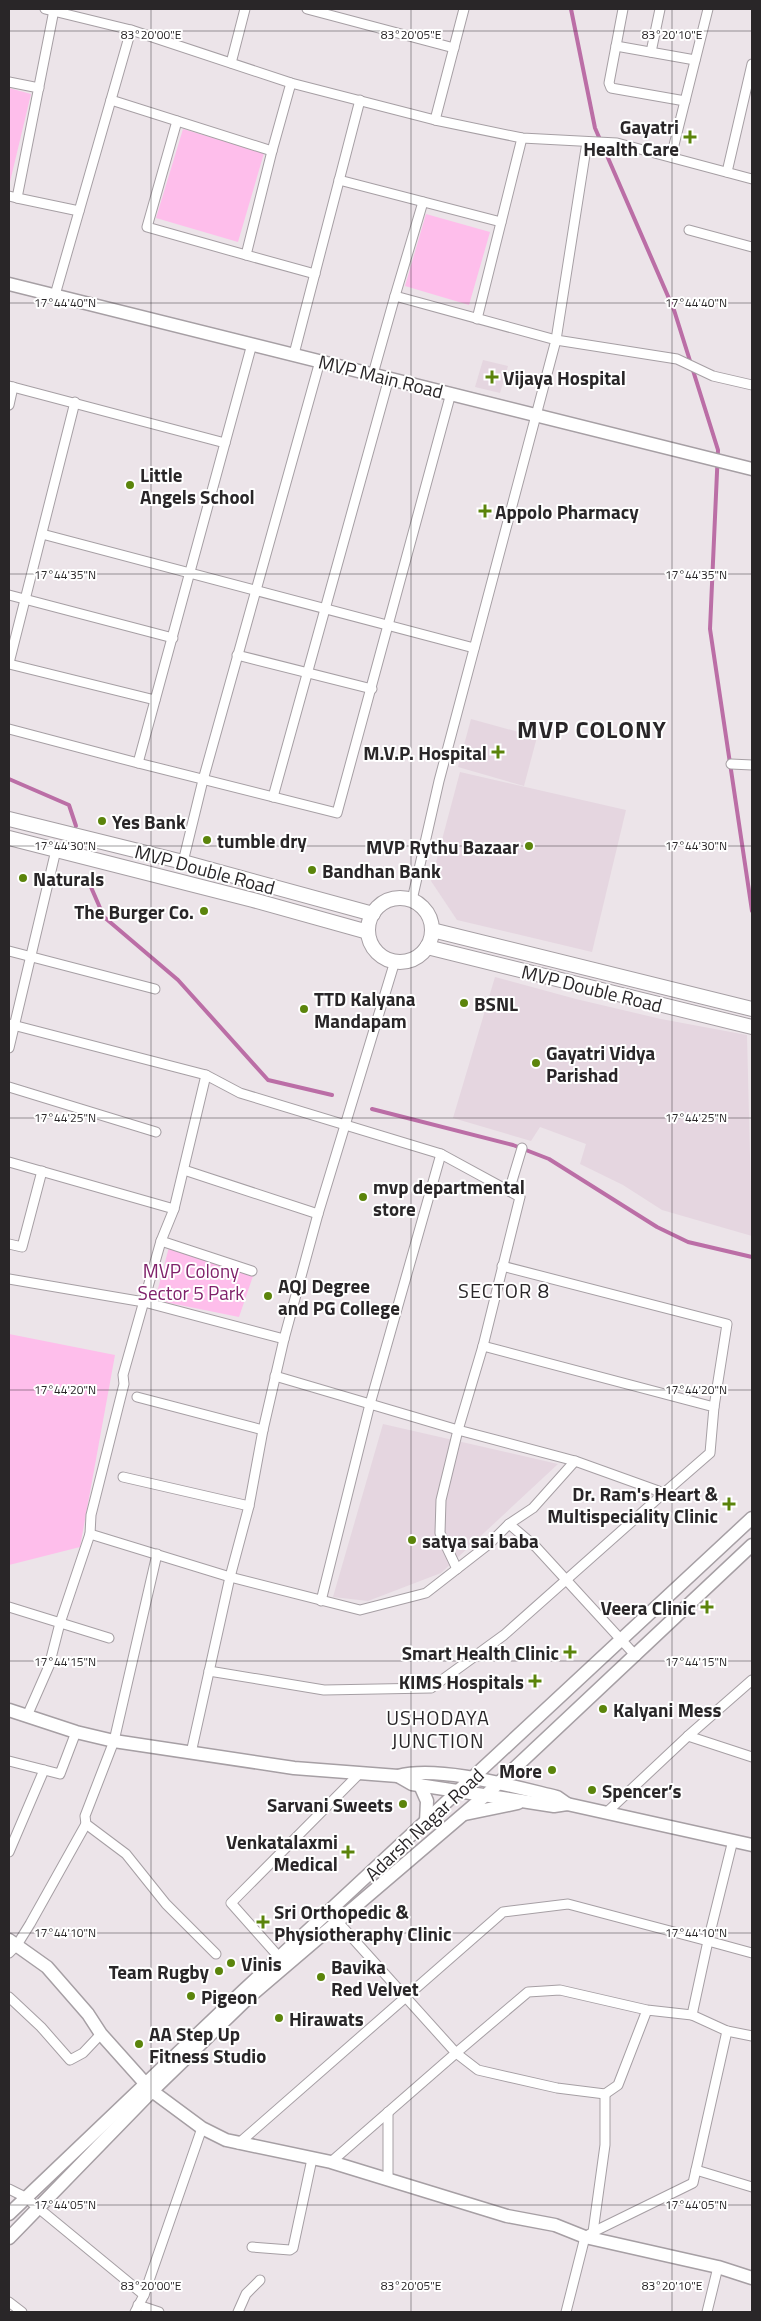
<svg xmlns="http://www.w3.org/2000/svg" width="761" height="2321" font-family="'Titillium Web',sans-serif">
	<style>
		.built { fill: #e5d6e0 }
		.green { fill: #febeeb }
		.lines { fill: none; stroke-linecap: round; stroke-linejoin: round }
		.stream { stroke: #bb6ea6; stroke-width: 4 }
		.street-casing { stroke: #a69fa4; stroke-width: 11 }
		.secondary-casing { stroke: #a69fa4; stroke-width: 15 }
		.primary-casing { stroke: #a69fa4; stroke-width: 16 }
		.street { stroke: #fff; stroke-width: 9 }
		.secondary { stroke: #fff; stroke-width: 12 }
		.primary { stroke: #fff; stroke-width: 14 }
		.ticks { fill: none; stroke: #292628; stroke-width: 1; stroke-opacity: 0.45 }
		.poi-dot { fill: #5b840b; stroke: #fff; stroke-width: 2 }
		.labels { text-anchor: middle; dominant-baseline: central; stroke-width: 4; stroke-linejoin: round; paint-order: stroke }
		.poi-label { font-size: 19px; font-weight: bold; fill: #292628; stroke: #fff; text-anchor: start }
		.street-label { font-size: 19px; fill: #292628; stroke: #fff }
		.park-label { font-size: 19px; fill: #80226b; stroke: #fff }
		.neighbourhood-label { font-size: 20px; letter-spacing: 1px; fill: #292628; stroke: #fff }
		.district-label { font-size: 24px; font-weight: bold; letter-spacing: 1px; fill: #292628; stroke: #fff }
		.ticks-label { font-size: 12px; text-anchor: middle; fill: #292628; stroke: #fff; stroke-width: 4; stroke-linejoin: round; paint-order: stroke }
	</style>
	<rect width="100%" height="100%" fill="#ece4e9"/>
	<!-- built -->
	<g class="built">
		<path d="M483 360 508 366 500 393 475 387Z"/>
		<path d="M471 719 537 737 524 786 458 767Z"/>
		<path d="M460 772 626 810 592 952 457 920 431 881Z"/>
		<path d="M495 977 576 999 661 1019 747 1035 752 1236 662 1210 623 1185 580 1164 586 1144 540 1127 531 1141 453 1118Z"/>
		<path d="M383 1424 558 1464 441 1573 368 1601 333 1597Z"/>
	</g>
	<!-- green -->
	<g class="green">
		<path d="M9 88 31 94 9 186Z"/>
		<path d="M183 129 264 153 238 242 156 218Z"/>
		<path d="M426 214 490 232 469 305 405 286Z"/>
		<path d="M169 1247 253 1276 239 1317 155 1300Z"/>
		<path d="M9 1334 115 1355 80 1547 9 1565Z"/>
	</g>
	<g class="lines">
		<!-- stream -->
		<g class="stream">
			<path d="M571 9 595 128 674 310 718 450 710 629 752 911"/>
			<path d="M9 779 69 805 76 826"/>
			<path d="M87 878 104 917 178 980 268 1080 332 1095"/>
			<path d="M372 1109 513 1145 549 1159 657 1227 688 1242 752 1257"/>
		</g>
		<!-- street casing -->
		<g class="street-casing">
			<g id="street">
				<path d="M45 9 131 30 291 83 435 120 522 138 617 143 752 179"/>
				<path d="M307 9 454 48"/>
				<path d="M623 9 609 83 611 88 685 101"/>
				<path d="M616 46 695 60"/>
				<path d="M651 52 660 9"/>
				<path d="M231 63 245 9"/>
				<path d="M9 82 39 88"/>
				<path d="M111 100 272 151 246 255 315 274"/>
				<path d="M435 120 464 9"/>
				<path d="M177 121 147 227 246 255"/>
				<path d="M587 142 556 340 677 359 713 376 752 385"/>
				<path d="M272 151 291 83"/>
				<path d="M671 157 708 9"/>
				<path d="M727 172 752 64"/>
				<path d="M339 180 501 222"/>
				<path d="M9 196 17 198 54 10"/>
				<path d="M17 198 79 211"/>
				<path d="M689 230 752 247"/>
				<path d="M55 295 131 30"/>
				<path d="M395 296 423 202"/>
				<path d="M477 319 522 138"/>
				<path d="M294 354 360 100"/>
				<path d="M373 374 395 296 556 340 439 781 412 900"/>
				<path d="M9 386 225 443 138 763 9 729"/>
				<path d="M9 405 13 387"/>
				<path d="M225 443 252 344"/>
				<path d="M42 534 474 648"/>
				<path d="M9 595 173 638"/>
				<path d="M237 655 372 689"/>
				<path d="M9 663 75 402"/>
				<path d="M9 664 155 700"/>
				<path d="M138 763 337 813 451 393"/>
				<path d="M731 764 752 765"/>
				<path d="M273 797 389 378"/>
				<path d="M183 862 203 780 320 361"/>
				<path d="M9 951 155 989"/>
				<path d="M9 1024 206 1075 174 1209 9 1162"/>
				<path d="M9 1048 56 850"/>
				<path d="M206 1075 240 1093 441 1154 520 1197 483 1346 458 1430 441 1500 440 1533 457 1569"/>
				<path d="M9 1087 156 1132"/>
				<path d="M184 1170 318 1214"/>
				<path d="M509 1191 522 1148"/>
				<path d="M161 1241 252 1271"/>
				<path d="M9 1244 22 1247 42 1171"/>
				<path d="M502 1266 727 1324 714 1407"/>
				<path d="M9 1279 144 1302 284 1339"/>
				<path d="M275 1376 370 1404 441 1154"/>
				<path d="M137 1397 263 1430"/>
				<path d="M123 1477 249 1506"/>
				<path d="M509 1524 536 1547 636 1656"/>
				<path d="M90 1534 230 1577 360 1610 426 1593 489 1544 509 1524 533 1508 575 1461"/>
				<path d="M157 1554 114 1741 85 1816 86 1824 126 1854 166 1904 216 1954"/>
				<path d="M321 1601 370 1404 458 1430 575 1461 664 1493 710 1453 714 1407 483 1346"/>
				<path d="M9 1607 109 1638"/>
				<path d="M209 1671 324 1690 431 1688 504 1635 664 1493"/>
				<path d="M27 1716 49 1666 60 1623 90 1534 91 1515 124 1384 123 1375 161 1241 174 1209"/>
				<path d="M688 1736 752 1757"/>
				<path d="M191 1753 230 1577 249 1506 263 1430 284 1339 318 1214 395 961"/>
				<path d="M9 1761 60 1774 76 1732"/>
				<path d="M606 1813 688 1736 752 1680"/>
				<path d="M733 1840 708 1941 752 1953"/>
				<path d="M9 1852 44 1770"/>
				<path d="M9 1953 17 1945 30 1924 86 1824"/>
				<path d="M279 1957 231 1903 359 1774"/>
				<path d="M9 1997 41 2027 70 2060 83 2053 101 2034"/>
				<path d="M647 2010 560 1990 528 1992 456 2053 478 2070 557 2088 605 2094 618 2085 647 2010 692 2015 727 2031 752 2036"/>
				<path d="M388 2112V2179"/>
				<path d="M238 2144 503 1912 568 1904 708 1941 692 2015"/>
				<path d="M331 2162 456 2053 338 1922"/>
				<path d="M696 2170 752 2187"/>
				<path d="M9 2189 25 2197 144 2295"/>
				<path d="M593 2232 693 2183 727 2031"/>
				<path d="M252 2247 290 2250 293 2248 312 2159"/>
				<path d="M9 2302 22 2312"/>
				<path d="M138 2305 159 2312"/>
				<path d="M135 2312 144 2295 202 2128"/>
				<path d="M238 2312 246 2294 260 2280"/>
				<path d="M566 2312 585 2237 593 2232 605 2145V2094"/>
				<path d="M707 2312 718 2267"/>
			</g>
		</g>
		<!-- secondary casing -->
		<g class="secondary-casing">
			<g id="secondary">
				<path d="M9 284 752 469"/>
				<path d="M9 1710 76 1732 114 1741 294 1768 398 1776C439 1765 515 1787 557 1797L567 1804"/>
				<path d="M398 1776 412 1784 554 1806 567 1804 752 1845"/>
				<path d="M420 1785 427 1801 426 1822"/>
				<path d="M465 1814 518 1803"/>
				<path d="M9 1940 47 1967 88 2014 101 2034 152 2091 202 2128 226 2140 331 2162 507 2216 555 2225 585 2237 718 2267 752 2278"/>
				<path d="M9 2214 243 1991 752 1518"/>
				<path d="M9 2238 152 2091 248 1998 487 1794 752 1545"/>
			</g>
		</g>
		<!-- primary casing -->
		<g class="primary-casing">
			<g id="primary">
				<path d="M9 819 183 862 373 914"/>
				<path d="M9 838 253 900 368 932"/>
				<circle cx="400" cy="930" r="32"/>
				<path d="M432 930 752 1009"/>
				<path d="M427 947 752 1027"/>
			</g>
		</g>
		<!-- street -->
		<use href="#street" class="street"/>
		<!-- secondary -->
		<use href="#secondary" class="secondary"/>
		<!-- primary -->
		<use href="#primary" class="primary"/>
	</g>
	<!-- ticks -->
	<path class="ticks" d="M151 9V2312M411 9V2312M672 9V2312M9 31H752M9 303H752M9 574H752M9 846H752M9 1118H752M9 1390H752M9 1661H752M9 1933H752M9 2205H752"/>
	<!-- markers -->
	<g class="poi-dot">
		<path d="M687.5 129.5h5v5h5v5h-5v5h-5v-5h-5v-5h5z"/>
		<path d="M489.5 369.5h5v5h5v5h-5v5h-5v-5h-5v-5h5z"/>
		<circle cx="130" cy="485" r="5"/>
		<path d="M482.5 503.5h5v5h5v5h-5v5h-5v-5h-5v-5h5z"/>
		<path d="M495.5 744.5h5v5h5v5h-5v5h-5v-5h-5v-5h5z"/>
		<circle cx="102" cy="821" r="5"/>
		<circle cx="207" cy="840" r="5"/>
		<circle cx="529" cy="846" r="5"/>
		<circle cx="312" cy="870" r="5"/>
		<circle cx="23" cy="878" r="5"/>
		<circle cx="204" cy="911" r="5"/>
		<circle cx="464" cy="1003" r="5"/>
		<circle cx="304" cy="1009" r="5"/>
		<circle cx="536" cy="1063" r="5"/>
		<circle cx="363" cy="1197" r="5"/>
		<circle cx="268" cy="1296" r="5"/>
		<path d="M726.5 1496.5h5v5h5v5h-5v5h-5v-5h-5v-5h5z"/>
		<circle cx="412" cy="1540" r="5"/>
		<path d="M704.5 1599.5h5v5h5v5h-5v5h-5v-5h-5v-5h5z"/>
		<path d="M567.5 1644.5h5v5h5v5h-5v5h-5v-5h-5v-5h5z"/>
		<path d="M532.5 1673.5h5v5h5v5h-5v5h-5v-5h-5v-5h5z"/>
		<circle cx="603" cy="1709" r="5"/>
		<circle cx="552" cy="1770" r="5"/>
		<circle cx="592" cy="1790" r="5"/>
		<circle cx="403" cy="1804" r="5"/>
		<path d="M345.5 1844.5h5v5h5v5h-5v5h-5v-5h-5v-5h5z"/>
		<path d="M260.5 1914.5h5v5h5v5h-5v5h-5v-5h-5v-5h5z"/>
		<circle cx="231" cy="1963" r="5"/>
		<circle cx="219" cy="1971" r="5"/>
		<circle cx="321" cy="1977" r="5"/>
		<circle cx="191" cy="1996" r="5"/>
		<circle cx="279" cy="2018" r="5"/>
		<circle cx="139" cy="2044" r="5"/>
	</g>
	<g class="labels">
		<!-- poi labels -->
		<g class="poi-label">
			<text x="679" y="126" text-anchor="end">Gayatri<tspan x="679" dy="22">Health Care</tspan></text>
			<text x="503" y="377">Vijaya Hospital</text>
			<text x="140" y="474">Little<tspan x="140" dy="22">Angels School</tspan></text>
			<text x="495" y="511">Appolo Pharmacy</text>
			<text x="487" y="752" text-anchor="end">M.V.P. Hospital</text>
			<text x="112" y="821">Yes Bank</text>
			<text x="217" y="840">tumble dry</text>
			<text x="519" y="846" text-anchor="end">MVP Rythu Bazaar</text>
			<text x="322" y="870">Bandhan Bank</text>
			<text x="33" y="878">Naturals</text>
			<text x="194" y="911" text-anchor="end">The Burger Co.</text>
			<text x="314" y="998">TTD Kalyana<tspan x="314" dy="22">Mandapam</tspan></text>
			<text x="474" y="1003">BSNL</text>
			<text x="546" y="1052">Gayatri Vidya<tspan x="546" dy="22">Parishad</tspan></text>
			<text x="373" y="1186">mvp departmental<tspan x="373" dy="22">store</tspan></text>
			<text x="278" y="1285">AQJ Degree<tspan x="278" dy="22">and PG College</tspan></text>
			<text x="718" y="1493" text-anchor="end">Dr. Ram's Heart &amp;<tspan x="718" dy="22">Multispeciality Clinic</tspan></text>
			<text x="422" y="1540">satya sai baba</text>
			<text x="696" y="1607" text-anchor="end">Veera Clinic</text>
			<text x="559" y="1652" text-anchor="end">Smart Health Clinic</text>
			<text x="524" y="1681" text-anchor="end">KIMS Hospitals</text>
			<text x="613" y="1709">Kalyani Mess</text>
			<text x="542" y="1770" text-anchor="end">More</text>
			<text x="602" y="1790">Spencer’s</text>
			<text x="393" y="1804" text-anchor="end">Sarvani Sweets</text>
			<text x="338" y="1841" text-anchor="end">Venkatalaxmi<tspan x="338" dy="22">Medical</tspan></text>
			<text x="274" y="1911">Sri Orthopedic &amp;<tspan x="274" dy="22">Physiotheraphy Clinic</tspan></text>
			<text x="241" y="1963">Vinis</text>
			<text x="331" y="1966">Bavika<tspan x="331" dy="22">Red Velvet</tspan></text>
			<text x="209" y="1971" text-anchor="end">Team Rugby</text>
			<text x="201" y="1996">Pigeon</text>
			<text x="289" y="2018">Hirawats</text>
			<text x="149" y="2033">AA Step Up<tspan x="149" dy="22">Fitness Studio</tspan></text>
		</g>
		<!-- street labels -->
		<g class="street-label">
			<text transform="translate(381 376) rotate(14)">MVP Main Road</text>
			<text transform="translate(205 869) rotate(15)">MVP Double Road</text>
			<text transform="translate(592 988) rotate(14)">MVP Double Road</text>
			<text transform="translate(424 1824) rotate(-43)">Adarsh Nagar Road</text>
		</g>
		<!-- park labels -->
		<g class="park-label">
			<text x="191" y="1270">MVP Colony<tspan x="191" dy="22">Sector 5 Park</tspan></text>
		</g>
		<!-- neighbourhood labels -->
		<g class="neighbourhood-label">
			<text x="504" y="1290">SECTOR 8</text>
			<text x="438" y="1717">USHODAYA<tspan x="438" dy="23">JUNCTION</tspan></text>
		</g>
		<!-- district labels -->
		<g class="district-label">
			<text x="592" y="729">MVP COLONY</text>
		</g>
	</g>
	<g class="ticks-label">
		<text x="151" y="39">83°20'00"E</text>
		<text x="411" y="39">83°20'05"E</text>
		<text x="672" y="39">83°20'10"E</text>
		<text x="65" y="307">17°44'40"N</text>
		<text x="696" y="307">17°44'40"N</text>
		<text x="65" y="579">17°44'35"N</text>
		<text x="696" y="579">17°44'35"N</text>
		<text x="65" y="850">17°44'30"N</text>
		<text x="696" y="850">17°44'30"N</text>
		<text x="65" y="1122">17°44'25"N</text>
		<text x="696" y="1122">17°44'25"N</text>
		<text x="65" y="1394">17°44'20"N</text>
		<text x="696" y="1394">17°44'20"N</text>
		<text x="65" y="1666">17°44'15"N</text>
		<text x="696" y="1666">17°44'15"N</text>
		<text x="65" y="1937">17°44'10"N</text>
		<text x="696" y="1937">17°44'10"N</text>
		<text x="65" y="2209">17°44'05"N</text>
		<text x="696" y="2209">17°44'05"N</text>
		<text x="151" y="2290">83°20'00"E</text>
		<text x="411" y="2290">83°20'05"E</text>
		<text x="672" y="2290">83°20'10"E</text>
	</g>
	<!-- border -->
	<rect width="761" height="2321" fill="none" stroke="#292628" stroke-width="20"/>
</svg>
